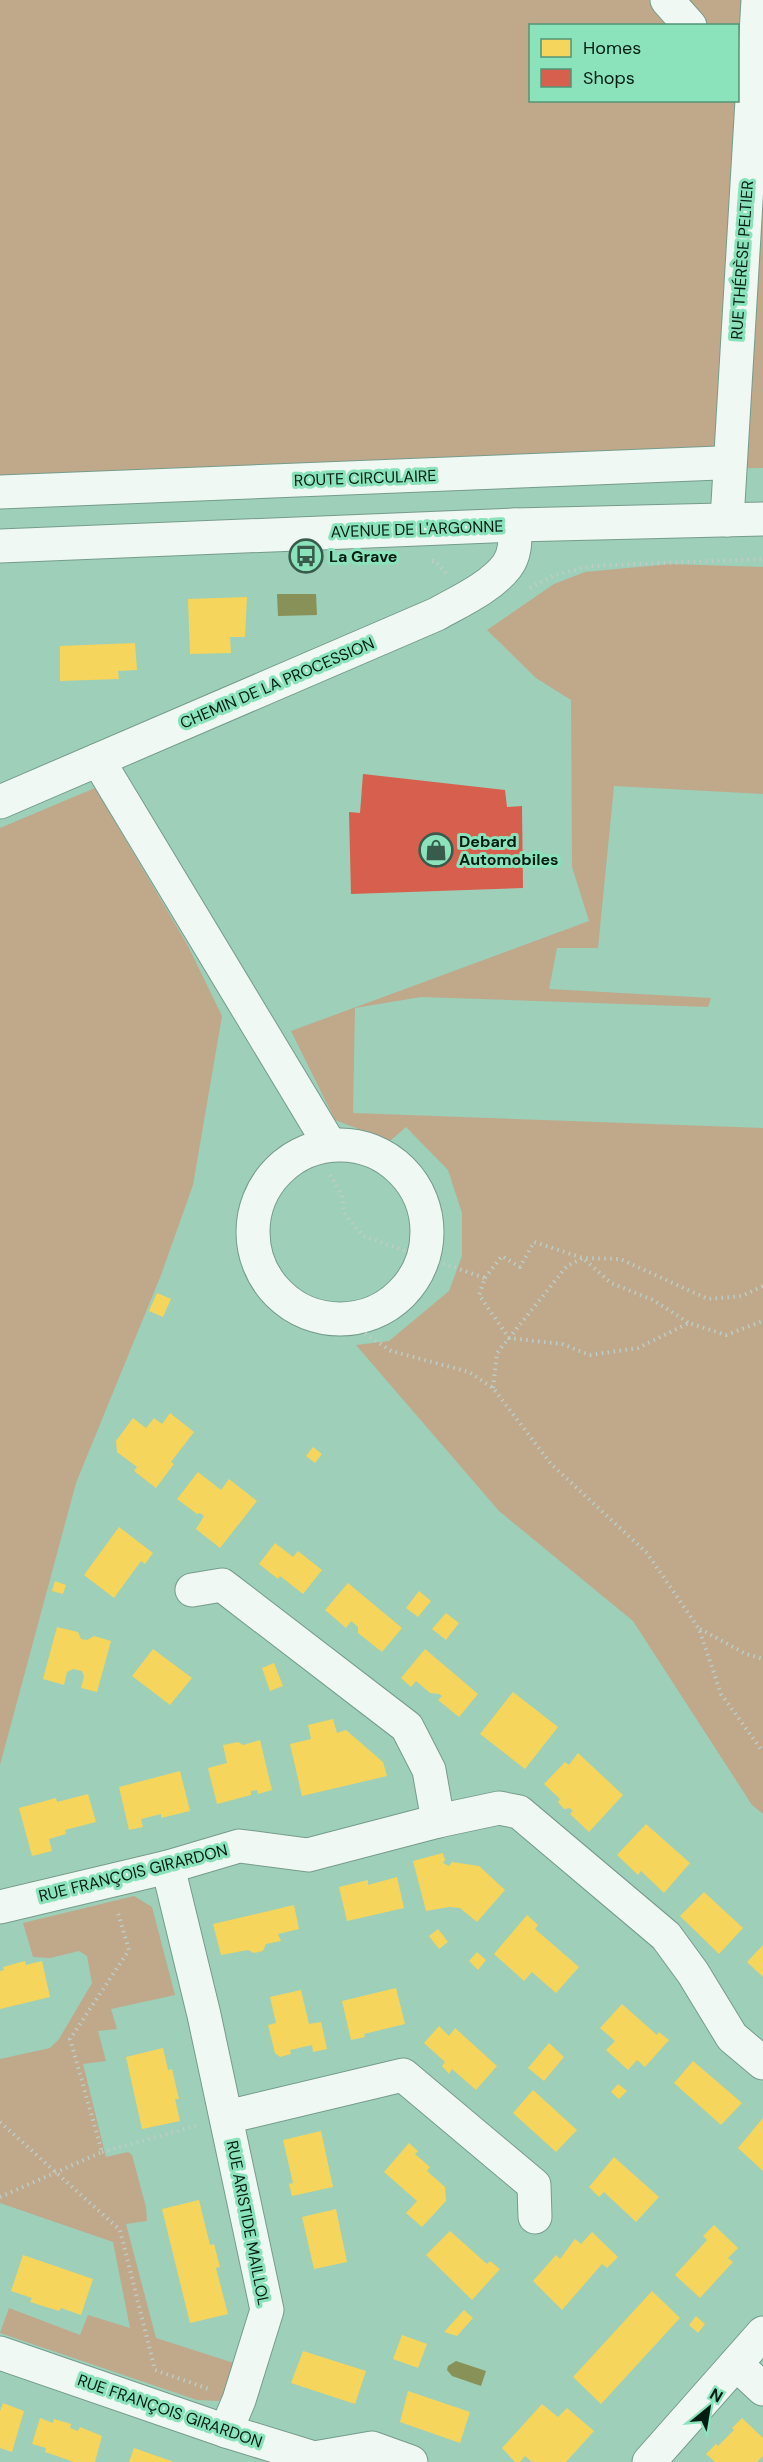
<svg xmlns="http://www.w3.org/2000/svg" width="763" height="2462" font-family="'DM Sans',sans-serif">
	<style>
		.green { fill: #c0a88b; fill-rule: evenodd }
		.water { fill: #889157 }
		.homes { fill: #f6d55c }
		.shops { fill: #d6604d }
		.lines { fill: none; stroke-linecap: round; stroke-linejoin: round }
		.minor-casing { stroke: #759c8b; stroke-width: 35 }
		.major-casing { stroke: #759c8b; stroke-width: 35 }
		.path { stroke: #bdcdc6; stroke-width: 4; stroke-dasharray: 1.5 4.5; stroke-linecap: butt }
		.minor { stroke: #f0f8f4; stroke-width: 33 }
		.major { stroke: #f0f8f4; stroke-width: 33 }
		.labels { text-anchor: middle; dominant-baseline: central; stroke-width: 6; stroke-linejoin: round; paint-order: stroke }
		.street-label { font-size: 16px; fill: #011d12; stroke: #8ae3bb }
		.poi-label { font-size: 16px; font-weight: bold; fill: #011d12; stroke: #8ae3bb; text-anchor: start }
	</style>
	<rect width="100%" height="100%" fill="#9ecfb9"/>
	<!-- green -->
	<g class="green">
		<path d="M0 0H763V468L0 477ZM530 26H738V100H530Z"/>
		<path d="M670 564 763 567V794L614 786 598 948H557L549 989 711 998 708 1007 421 997 355 1008 353 1113 763 1128V1814L752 1805 633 1621 499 1511 356 1345 389 1341 449 1291 462 1256V1213L448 1170 406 1127 390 1141 335 1120 291 1031 589 921 572 867 571 700 536 678 487 630 554 584 585 572Z"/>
		<path d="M95 788 187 944 222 1016 193 1185 161 1275 76 1483 0 1765V828Z"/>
		<path d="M134 1896 152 1907 175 1995 111 2009 117 2029 98 2031 106 2061 83 2064 106 2157 128 2152 132 2155 146 2207 147 2221 126 2224 156 2338 234 2363 223 2399 218 2401 197 2400 0 2333 9 2308 80 2335 88 2315 130 2328 113 2242 0 2203V2059L50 2048 59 2039 92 1983 87 1956 79 1951 50 1958 33 1957 23 1923Z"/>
	</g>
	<!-- water -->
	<g class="water">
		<path d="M277 594H316L317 615 278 616Z"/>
		<path d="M456 2361 486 2371 481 2386 452 2376 447 2370 448 2366Z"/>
	</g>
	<!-- homes -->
	<g class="homes">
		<path d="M247 597 245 637H230L231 653 190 654 188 599Z"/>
		<path d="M135 643 137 670 118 671 119 679 60 681V646Z"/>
		<path d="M157 1293 171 1299 163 1317 149 1311Z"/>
		<path d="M170 1413 194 1432 171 1462 174 1464 156 1488 134 1471 137 1467 117 1452 116 1441 133 1418 146 1428 154 1418 162 1424Z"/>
		<path d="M313 1447 322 1454 315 1463 306 1456Z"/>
		<path d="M198 1472 221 1490 229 1479 257 1501 220 1548 196 1529 204 1516 200 1513 197 1514 177 1499Z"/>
		<path d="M119 1527 153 1553 145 1564 141 1561 114 1598 84 1575Z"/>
		<path d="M275 1543 293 1557 298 1551 322 1570 303 1594 280 1576 278 1579 259 1564Z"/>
		<path d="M55 1581 66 1585 63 1594 52 1591Z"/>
		<path d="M348 1583 402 1628 382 1652 358 1633V1627L351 1621 346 1628 325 1610Z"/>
		<path d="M419 1591 431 1601 418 1617 406 1608Z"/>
		<path d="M446 1613 459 1623 446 1640 432 1629Z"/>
		<path d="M57 1627 78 1632 81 1639 87 1640 94 1636 111 1641 97 1692 81 1688 84 1676 82 1671 73 1669 67 1672 64 1685 43 1679Z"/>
		<path d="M153 1649 192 1678 170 1705 132 1676Z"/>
		<path d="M425 1649 478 1694 459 1717 438 1700 442 1696 439 1694 430 1693 416 1681 411 1687 401 1678Z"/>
		<path d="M274 1663 283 1686 270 1691 262 1668Z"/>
		<path d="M513 1692 558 1727 525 1769 480 1734Z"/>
		<path d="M333 1719 337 1733 346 1730 383 1762 387 1776 302 1796 290 1744 311 1739 308 1725Z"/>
		<path d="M260 1740 272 1790 258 1794 257 1790 251 1791V1795L217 1804 208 1768 227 1763 223 1745 238 1742 243 1745Z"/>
		<path d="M578 1753 623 1795 589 1832 570 1814 573 1811 570 1808 564 1809 558 1802 560 1799 544 1784 565 1762 569 1765Z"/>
		<path d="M180 1771 190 1811 161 1818V1814L141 1819 143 1827 129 1830 119 1787Z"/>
		<path d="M88 1794 96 1822 65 1830 66 1834 49 1839 52 1851 32 1856 19 1808 56 1798 57 1802Z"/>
		<path d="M646 1824 690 1863 664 1893 641 1871 638 1875 617 1855Z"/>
		<path d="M443 1853 445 1860 443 1863 449 1866 452 1862 479 1866 505 1890 477 1922 460 1908 449 1907 426 1911 413 1861Z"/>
		<path d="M397 1877 404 1908 347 1921 339 1887 368 1880V1885Z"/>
		<path d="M704 1892 743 1928 719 1954 680 1916Z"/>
		<path d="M294 1905 299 1929 278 1934 281 1941 266 1944 263 1951 254 1953 248 1950 221 1955 213 1924Z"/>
		<path d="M527 1915 538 1925 535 1929 579 1967 556 1993 532 1972 524 1981 494 1954Z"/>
		<path d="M438 1929 448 1942 439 1949 429 1936Z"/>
		<path d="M763 1945V1977L747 1962Z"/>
		<path d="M477 1952 486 1960 478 1970 469 1961Z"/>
		<path d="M25 1961 26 1965 42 1961 50 1997 0 2009V1971L4 1970 3 1967Z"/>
		<path d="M396 1988 405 2024 364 2034 365 2037 351 2040 342 2001Z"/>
		<path d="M301 1990 309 2024 321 2022 327 2049 313 2052 312 2045 290 2050 291 2054 280 2057 275 2053 268 2025 276 2023 270 1997Z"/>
		<path d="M622 2004 657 2035 659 2032 669 2040 645 2067 637 2060 628 2070 606 2050 615 2041 600 2028Z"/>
		<path d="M439 2026 449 2036 455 2028 497 2066 476 2090 452 2069 449 2074 442 2066 445 2062 424 2043Z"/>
		<path d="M549 2043 564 2057 544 2081 528 2068Z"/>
		<path d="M163 2048 168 2070 172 2069 179 2099H175L180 2121 142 2129 126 2057Z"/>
		<path d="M693 2061 742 2103 721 2125 674 2083Z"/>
		<path d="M618 2084 627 2091 619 2099 611 2092Z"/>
		<path d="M533 2090 577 2130 556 2152 513 2113Z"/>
		<path d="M763 2118V2171L738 2148Z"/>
		<path d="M321 2131 333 2187 292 2196 289 2184 293 2183 283 2140Z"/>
		<path d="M409 2143 418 2151 415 2154 430 2167 427 2171 445 2187 446 2201 422 2227 406 2213 417 2201 384 2172Z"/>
		<path d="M614 2157 659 2197 636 2222 604 2192 599 2197 589 2187Z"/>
		<path d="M199 2200 210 2245 214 2244 220 2267 216 2268 228 2314 190 2323 162 2209Z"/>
		<path d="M336 2209 347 2262 314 2269 302 2217Z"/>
		<path d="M714 2225 738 2248 728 2258 733 2262 700 2298 675 2275 707 2240 703 2236Z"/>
		<path d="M450 2231 487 2264 490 2261 500 2269 472 2300 426 2255Z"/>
		<path d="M592 2232 618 2257 607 2268 602 2264 562 2310 533 2281 556 2255 560 2259 575 2239 581 2244Z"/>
		<path d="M23 2255 93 2279 81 2315 61 2308 59 2311 30 2302 32 2298 11 2291Z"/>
		<path d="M652 2291 680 2318 601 2404 573 2377Z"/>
		<path d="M464 2310 473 2318 457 2336 444 2332Z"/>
		<path d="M696 2316 705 2324 698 2333 689 2325Z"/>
		<path d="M402 2335 427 2344 418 2368 393 2359Z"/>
		<path d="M303 2351 366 2371 355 2404 291 2383Z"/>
		<path d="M408 2391 470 2412 460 2443 400 2422Z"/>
		<path d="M3 2403 24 2411 12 2452 0 2448V2411Z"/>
		<path d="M542 2404 558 2417 567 2408 594 2431 566 2462H532L525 2456 520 2462H515L502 2448Z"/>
		<path d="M40 2418 53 2423 54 2419 71 2424 70 2428 78 2431 80 2427 102 2436 95 2462H74L45 2452 46 2448 32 2444Z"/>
		<path d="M742 2418 763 2438V2456L757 2462H715L706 2454 716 2444 718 2446 734 2430 732 2428Z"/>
		<path d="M134 2448 174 2462H129Z"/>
	</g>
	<!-- shops -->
	<path class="shops" d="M363 774 505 790 507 807 522 806 523 888 351 894 349 812 360 813Z"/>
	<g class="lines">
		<!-- minor casing -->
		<g class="minor-casing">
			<g id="minor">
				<path d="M667 0 690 26"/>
				<path d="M0 492 719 463 729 469"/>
				<path d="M727 520 758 0"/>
				<path d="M98 760 330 1145"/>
				<path d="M0 802 437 614C460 601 491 587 507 566 516 554 515 539 515 525"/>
				<circle cx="340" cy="1232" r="87"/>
				<path d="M192 1590 222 1585 407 1727 429 1770 438 1821"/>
				<path d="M168 1867 204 2015 267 2310 239 2400 226 2431"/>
				<path d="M0 1907 168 1867 239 1846 308 1855 438 1821 499 1808 519 1812 666 1936 693 1973 732 2037 763 2063"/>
				<path d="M227 2117 403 2075 534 2185 535 2217"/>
				<path d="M0 2353 226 2431 314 2458 372 2448 411 2462"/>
				<path d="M736 2364 763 2389"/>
				<path d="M649 2462 763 2333"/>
			</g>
		</g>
		<!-- major casing -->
		<g class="major-casing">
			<path id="major" d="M0 546 515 525 763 519"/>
		</g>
		<!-- path -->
		<g class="path">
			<path d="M432 561H435L448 575"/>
			<path d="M530 588 555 575 591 566 763 559"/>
			<path d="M330 1175 342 1195 344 1213 363 1236 485 1278 479 1295 509 1338 562 1344 590 1355 638 1348 689 1323 726 1335 763 1321"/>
			<path d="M485 1278 502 1256 520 1267 534 1242 583 1258 611 1283 653 1300 689 1323"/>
			<path d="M345 1320 391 1351 469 1372 493 1388 551 1464 647 1553 699 1629 721 1694 763 1752"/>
			<path d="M493 1388 497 1353 567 1266 583 1258 620 1259 708 1299 742 1296 763 1286"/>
			<path d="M700 1629 746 1654 763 1659"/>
			<path d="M0 2122 120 2230 155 2370 211 2390"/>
			<path d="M102 2152 199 2125"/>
			<path d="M0 2197 102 2152 70 2039 129 1950 117 1910"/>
		</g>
		<!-- minor -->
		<use href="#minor" class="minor"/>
		<!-- major -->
		<use href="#major" class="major"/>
	</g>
	<!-- icons -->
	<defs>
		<g id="bus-ring" transform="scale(1.725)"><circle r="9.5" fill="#8ae3bb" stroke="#385b4c" stroke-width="1.5"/><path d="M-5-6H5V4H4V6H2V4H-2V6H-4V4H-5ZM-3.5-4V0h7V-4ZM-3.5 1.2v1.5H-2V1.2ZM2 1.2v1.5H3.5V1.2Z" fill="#385b4c"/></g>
		<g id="shop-ring" transform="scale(1.725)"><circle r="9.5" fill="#8ae3bb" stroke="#385b4c" stroke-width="1.5"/><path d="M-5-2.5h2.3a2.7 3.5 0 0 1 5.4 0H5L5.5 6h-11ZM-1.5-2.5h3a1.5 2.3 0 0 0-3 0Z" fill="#385b4c"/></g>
	</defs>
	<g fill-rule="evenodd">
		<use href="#bus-ring" x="306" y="556"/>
		<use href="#shop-ring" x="436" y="850"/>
	</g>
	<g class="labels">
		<!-- street labels -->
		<g class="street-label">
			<text transform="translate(742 260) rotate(-86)">RUE THÉRÈSE PELTIER</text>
			<text transform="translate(365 478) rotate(-2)">ROUTE CIRCULAIRE</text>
			<text transform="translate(417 529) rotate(-2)">AVENUE DE L'ARGONNE</text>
			<text transform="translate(277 683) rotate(-23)">CHEMIN DE LA PROCESSION</text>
			<text transform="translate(133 1873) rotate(-14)">RUE FRANÇOIS GIRARDON</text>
			<text transform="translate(248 2223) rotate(79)">RUE ARISTIDE MAILLOL</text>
			<text transform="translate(170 2411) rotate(19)">RUE FRANÇOIS GIRARDON</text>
		</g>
		<!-- poi labels -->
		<g class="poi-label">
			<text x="329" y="556">La Grave</text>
			<text x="459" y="841">Debard<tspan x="459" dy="18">Automobiles</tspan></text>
		</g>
	</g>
	<!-- legend -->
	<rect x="529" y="24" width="210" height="78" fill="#8ae3bb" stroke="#539477" stroke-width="1.5"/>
	<rect x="541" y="39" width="30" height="18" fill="#f6d55c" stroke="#539477" stroke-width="1.5"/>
	<text x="583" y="54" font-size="18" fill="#011d12">Homes</text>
	<rect x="541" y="69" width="30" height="18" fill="#d6604d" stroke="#539477" stroke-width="1.5"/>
	<text x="583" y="84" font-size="18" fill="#011d12">Shops</text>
	<!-- north arrow -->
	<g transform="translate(709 2408) rotate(30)" stroke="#8ae3bb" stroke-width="4.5" paint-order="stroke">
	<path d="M0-4.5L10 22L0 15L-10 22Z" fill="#011d12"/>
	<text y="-9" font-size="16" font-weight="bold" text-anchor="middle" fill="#011d12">N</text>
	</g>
</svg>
